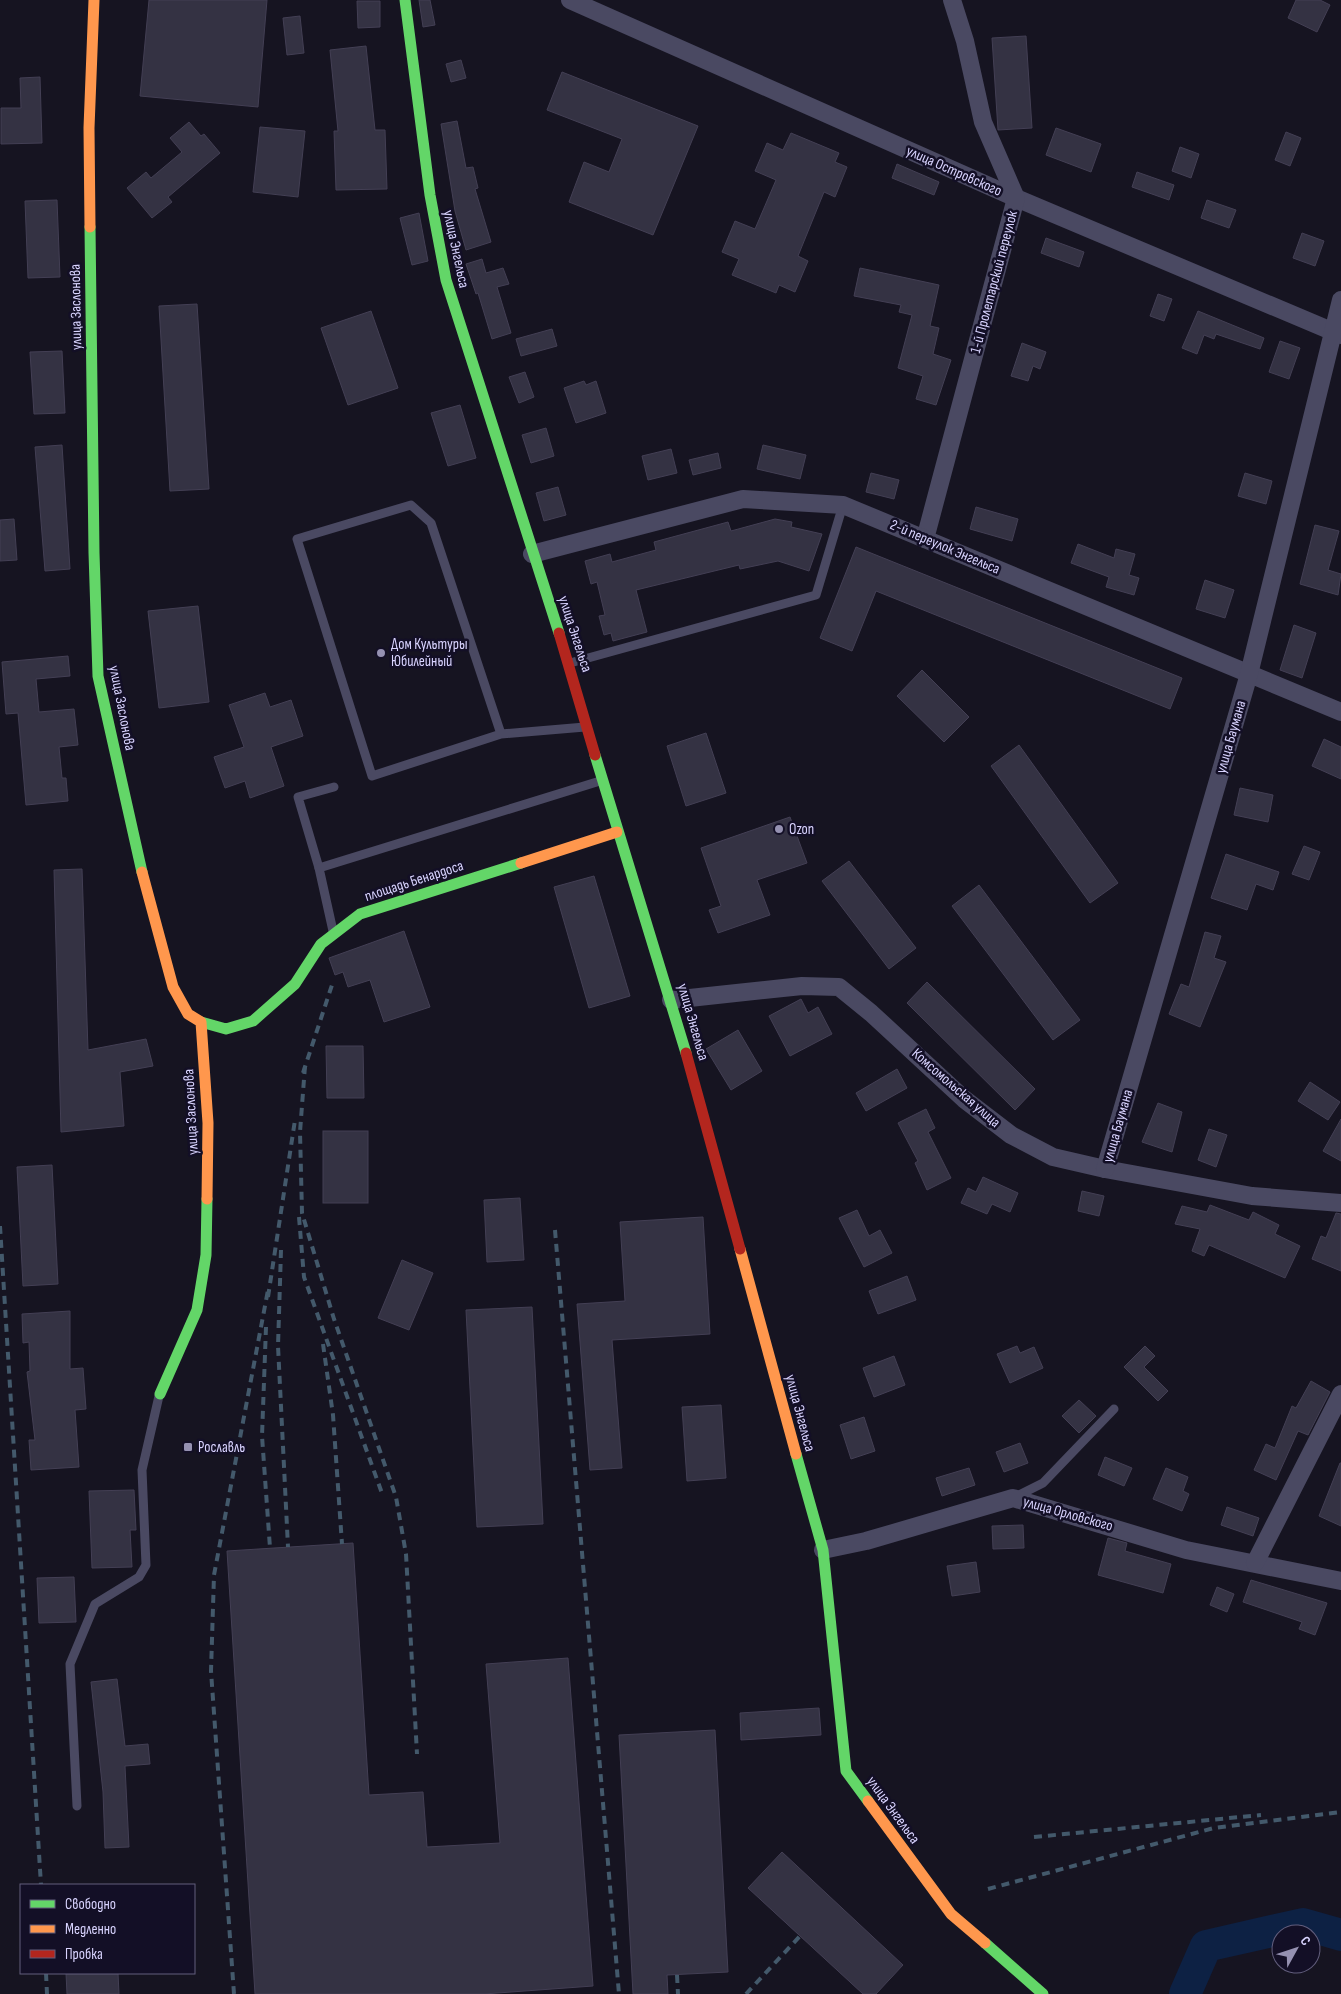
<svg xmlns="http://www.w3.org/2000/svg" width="1341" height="1994" font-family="'Sofia Sans Condensed',sans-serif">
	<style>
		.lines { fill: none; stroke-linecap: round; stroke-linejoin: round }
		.river { stroke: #0d2144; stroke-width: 32 }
		.building { fill: #343243; stroke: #433f54 }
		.lane { stroke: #4a4962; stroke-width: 9 }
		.street { stroke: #4a4962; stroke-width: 18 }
		.fast { stroke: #63d668; stroke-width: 11 }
		.slow { stroke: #ff974d; stroke-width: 11 }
		.jam { stroke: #b3261e; stroke-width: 11 }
		.rail { stroke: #43596b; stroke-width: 4; stroke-dasharray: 8 6; stroke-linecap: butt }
		.poi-dot { fill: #9591b1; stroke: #130f26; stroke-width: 2 }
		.labels { text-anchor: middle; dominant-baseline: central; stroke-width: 5; stroke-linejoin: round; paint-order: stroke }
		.street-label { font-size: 15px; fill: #d9d4ff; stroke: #130f26 }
		.poi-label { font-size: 15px; fill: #d9d4ff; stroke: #130f26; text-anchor: start }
	</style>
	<rect width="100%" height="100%" fill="#161421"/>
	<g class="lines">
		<!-- river -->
		<path class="river" d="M1185 1994 1206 1946 1303 1924 1341 1935"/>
	</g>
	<!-- building -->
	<g class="building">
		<path d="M149 0H267L258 107 140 96Z"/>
		<path d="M419 0H430L435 25 423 27Z"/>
		<path d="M1296 0H1320L1330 5 1317 32 1288 18Z"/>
		<path d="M357 1H380V27L358 28Z"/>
		<path d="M300 16 304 53 287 55 283 18Z"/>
		<path d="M1026 36 1032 128 998 130 992 38Z"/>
		<path d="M366 46 375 130H385L387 189 336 190 334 131H338L330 50Z"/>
		<path d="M461 60 466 78 451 82 446 64Z"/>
		<path d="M562 72 698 126 653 235 569 202 584 162 609 172 622 139 547 110Z"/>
		<path d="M40 77 42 143 1 144V108H21L20 78Z"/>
		<path d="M457 121 466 168 473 167 478 188 475 189 491 242 466 250 455 211 441 124Z"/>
		<path d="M189 122 201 136 204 134 220 153 168 197 172 202 152 218 127 188 146 172 151 178 182 152 170 138Z"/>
		<path d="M260 127 305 131 298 197 253 192Z"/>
		<path d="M1056 128 1101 144 1091 172 1046 155Z"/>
		<path d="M1286 132 1301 138 1290 166 1275 160Z"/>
		<path d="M791 133 839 153 835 162 847 167 835 197 824 192 798 256 808 261 795 292 779 285 776 293 732 275 739 259 722 252 735 221 755 229 776 180 755 171 767 143 783 150Z"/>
		<path d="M1180 147 1199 154 1191 178 1172 171Z"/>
		<path d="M897 164 939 182 934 195 892 178Z"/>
		<path d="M1137 172 1174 185 1169 200 1132 187Z"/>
		<path d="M57 200 60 277 28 278 25 201Z"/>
		<path d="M1207 200 1236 210 1229 228 1201 218Z"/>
		<path d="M419 213 428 261 412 265 400 218Z"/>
		<path d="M1302 233 1324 241 1315 266 1293 258Z"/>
		<path d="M1046 238 1084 252 1079 267 1041 253Z"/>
		<path d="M482 259 486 273 503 268 509 284 497 287 511 333 492 339 478 293 476 294 466 264Z"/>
		<path d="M860 268 939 285 930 326 939 328 933 354 951 360 936 405 916 399 923 376 898 368 912 315 899 312 901 305 854 296Z"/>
		<path d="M1158 294 1172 299 1164 321 1150 316Z"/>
		<path d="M197 304 209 489 170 491 159 306Z"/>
		<path d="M371 311 398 388 348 405 321 328Z"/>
		<path d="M1198 311 1264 338 1260 349 1216 334 1214 339 1204 335 1197 354 1182 348Z"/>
		<path d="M552 329 557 346 521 356 516 339Z"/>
		<path d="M1280 341 1300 348 1289 379 1269 372Z"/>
		<path d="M1022 343 1046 352 1040 369 1033 366 1028 381 1011 376Z"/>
		<path d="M62 351 65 413 34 414 30 352Z"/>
		<path d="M525 372 534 397 519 403 509 377Z"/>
		<path d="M584 381 586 385 596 381 606 413 576 423 564 388Z"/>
		<path d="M460 405 476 458 448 466 431 413Z"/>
		<path d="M546 428 554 456 531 463 522 435Z"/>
		<path d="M62 445 70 569 45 571 35 447Z"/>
		<path d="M763 445 806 455 800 479 757 469Z"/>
		<path d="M671 449 677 473 648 480 642 456Z"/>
		<path d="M718 453 721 468 693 475 689 460Z"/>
		<path d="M871 473 899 480 894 499 866 492Z"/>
		<path d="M1245 473 1272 481 1266 504 1238 496Z"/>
		<path d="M558 487 566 515 544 521 536 493Z"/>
		<path d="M976 507 1018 519 1012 541 970 529Z"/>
		<path d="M14 519 17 560 0 561V520Z"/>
		<path d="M775 519 792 522 791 527 822 534 809 571 778 561 740 569 739 565 636 590 647 632 613 641 611 633 604 635 599 616 605 615 597 582 591 584 585 561 610 554 612 562 656 550 654 542 728 522 731 531Z"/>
		<path d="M1315 525 1339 531 1328 570 1341 574 1338 595 1300 584Z"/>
		<path d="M1078 544 1114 558 1116 549 1135 554 1129 575 1139 578 1134 595 1106 587 1109 577 1071 563Z"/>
		<path d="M856 547 1182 678 1170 709 876 591 852 651 820 638Z"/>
		<path d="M1205 580 1234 590 1225 618 1196 609Z"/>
		<path d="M198 606 209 702 159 708 148 611Z"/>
		<path d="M1294 625 1316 633 1302 678 1280 670Z"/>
		<path d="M68 656 70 676 36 679 39 712 74 709 78 745 59 747 62 778H66L68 801 26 805 18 713 6 714 2 662Z"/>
		<path d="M922 670 969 717 944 742 897 696Z"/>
		<path d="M265 693 270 707 291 700 303 736 271 747 284 786 250 798 245 781 225 788 214 757 244 747 229 705Z"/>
		<path d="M706 733 726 793 686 806 667 746Z"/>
		<path d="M1324 739 1341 747V779L1312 766Z"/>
		<path d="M1019 745 1118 883 1090 903 991 766Z"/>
		<path d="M1240 788 1273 795 1268 822 1234 815Z"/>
		<path d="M790 817 807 863 757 880 770 915 718 933 709 910 721 906 701 848Z"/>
		<path d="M1304 846 1320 852 1309 880 1292 874Z"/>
		<path d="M1226 854 1279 872 1273 890 1256 884 1247 910 1211 898Z"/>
		<path d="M849 861 916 948 889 969 822 881Z"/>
		<path d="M82 869 88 1050 146 1039 153 1066 120 1072 124 1126 61 1132 54 870Z"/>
		<path d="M594 876 630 996 589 1008 554 887Z"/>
		<path d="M979 885 1080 1020 1053 1040 952 906Z"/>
		<path d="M404 931 430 1007 384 1022 370 980 348 987 343 972 335 975 329 958Z"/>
		<path d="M1205 932 1221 936 1214 958 1226 962 1200 1027 1169 1014 1181 984 1189 987Z"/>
		<path d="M927 982 1035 1089 1015 1110 907 1003Z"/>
		<path d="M801 999 808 1013 818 1007 832 1034 790 1056 769 1016Z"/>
		<path d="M738 1030 762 1071 731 1090 706 1049Z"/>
		<path d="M326 1046H363L364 1098H327Z"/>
		<path d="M897 1069 907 1088 866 1111 856 1093Z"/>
		<path d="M1310 1082 1340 1102 1328 1120 1298 1101Z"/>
		<path d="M1158 1103 1182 1112 1172 1152 1142 1142Z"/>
		<path d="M926 1109 935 1128 928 1132 951 1178 927 1190 915 1163 918 1161 898 1123Z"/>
		<path d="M1341 1119V1161L1323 1151Z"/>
		<path d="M1209 1129 1227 1135 1216 1167 1198 1160Z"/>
		<rect x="323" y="1131" width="45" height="72"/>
		<path d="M52 1165 58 1284 23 1286 17 1167Z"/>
		<path d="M983 1177 1018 1193 1010 1212 992 1204 987 1214 961 1203 968 1188 976 1192Z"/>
		<path d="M1082 1191 1104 1196 1099 1216 1078 1211Z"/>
		<path d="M520 1198 524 1260 487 1262 484 1200Z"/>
		<path d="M1210 1205 1249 1220 1253 1212 1279 1225 1275 1234 1300 1246 1285 1278 1209 1245 1204 1256 1192 1251 1200 1229 1175 1224 1182 1206 1207 1212Z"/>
		<path d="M857 1210 869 1236 880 1230 892 1253 864 1267 839 1218Z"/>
		<path d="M1336 1213 1341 1214V1271L1312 1259 1321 1236 1326 1238Z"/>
		<path d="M703 1217 710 1334 612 1340 622 1468 590 1470 577 1304 625 1301 620 1222Z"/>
		<path d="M402 1260 433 1273 409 1330 378 1318Z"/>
		<path d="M907 1276 916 1300 878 1314 869 1291Z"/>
		<path d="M532 1307 543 1524 477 1527 466 1310Z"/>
		<path d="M70 1311V1369L83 1368 86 1409 75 1410 79 1467 31 1470 29 1440H35L27 1372 30 1371 29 1342 23 1343 22 1314Z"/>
		<path d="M1017 1346 1020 1353 1034 1347 1043 1368 1010 1383 997 1354Z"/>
		<path d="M1145 1346 1155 1356 1144 1367 1168 1391 1158 1401 1124 1367Z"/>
		<path d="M894 1356 905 1385 874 1397 863 1368Z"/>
		<path d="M1311 1381 1330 1392 1308 1435 1298 1431 1276 1480 1254 1470 1266 1444 1275 1448 1292 1406 1296 1408Z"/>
		<path d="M1079 1400 1096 1416 1079 1433 1062 1416Z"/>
		<path d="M721 1405 726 1478 687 1481 682 1407Z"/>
		<path d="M864 1417 875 1451 851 1459 840 1425Z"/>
		<path d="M1020 1443 1028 1463 1004 1472 996 1452Z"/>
		<path d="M1105 1457 1132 1468 1124 1486 1098 1475Z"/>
		<path d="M1340 1463H1341V1526L1319 1516Z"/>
		<path d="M969 1468 975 1485 942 1496 936 1478Z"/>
		<path d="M1166 1468 1188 1477 1183 1491 1189 1494 1182 1511 1153 1499Z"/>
		<path d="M134 1490 136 1530H130L132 1567 92 1568 89 1491Z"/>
		<path d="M1227 1507 1259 1518 1253 1536 1221 1525Z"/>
		<path d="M1023 1525 1024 1548 993 1549 992 1526Z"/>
		<path d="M1108 1538 1127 1543 1125 1551 1171 1564 1163 1593 1098 1575Z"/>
		<path d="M353 1543 369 1795 423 1792 427 1847 500 1843 486 1664 568 1658 593 1986 484 1994H255L227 1551Z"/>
		<path d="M976 1562 980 1592 952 1596 947 1566Z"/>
		<path d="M74 1577 76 1622 39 1623 37 1578Z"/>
		<path d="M1251 1580 1327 1603 1315 1635 1299 1629 1302 1622 1243 1602Z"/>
		<path d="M1217 1587 1234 1594 1227 1612 1210 1605Z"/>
		<path d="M117 1679 125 1746 148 1744 150 1764 125 1766 129 1847 105 1848 103 1792 91 1682Z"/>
		<path d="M819 1708 821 1735 741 1740 740 1713Z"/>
		<path d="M715 1730 728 1972 667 1975 668 1994H633L619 1735Z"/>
		<path d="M782 1852 903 1965 876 1994H863L748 1888Z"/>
		<path d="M66 1973H118L119 1994H67Z"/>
	</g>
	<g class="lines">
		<!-- lane -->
		<g class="lane">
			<path d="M570 663 816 595 843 505"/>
			<path d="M501 734 372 776 297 539 411 505 431 523 501 734 585 727"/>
			<path d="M319 868 298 797 334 787"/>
			<path d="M333 931 319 868 600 781"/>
			<path d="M1015 1497 1043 1483 1114 1409"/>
			<path d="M77 1806 70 1664 95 1604 139 1577 146 1565 142 1470 159 1396"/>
		</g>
		<!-- street -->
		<g class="street">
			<path d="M570 0 1016 198 1341 335"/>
			<path d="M925 539 1016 198 983 122 965 41 952 0"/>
			<path d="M532 554 743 499 843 505 1341 712"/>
			<path d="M671 1000 802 986 839 987 871 1013 964 1099 1011 1135 1053 1157 1105 1169 1252 1196 1341 1203"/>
			<path d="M1105 1169 1249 674 1341 300"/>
			<path d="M823 1550 866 1541 1013 1498 1186 1550 1341 1581"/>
			<path d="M1255 1563 1341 1394"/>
		</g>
		<!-- fast -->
		<g class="fast">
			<path d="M405 0 430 195 446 280 559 633"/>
			<path d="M90 227 94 553 98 676 142 872"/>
			<path d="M595 755 686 1053"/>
			<path d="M201 1022 226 1029 253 1021 295 984 321 944 360 914 521 863"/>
			<path d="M160 1394 197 1310 206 1255 207 1199"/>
			<path d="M796 1454 823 1550 846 1771 868 1801"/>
			<path d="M985 1943 1043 1994"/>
		</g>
		<!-- slow -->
		<g class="slow">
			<path d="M90 227 89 128 94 0"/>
			<path d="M521 863 617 832"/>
			<path d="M142 872 173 987 188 1014 201 1022 208 1123 207 1199"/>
			<path d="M740 1249 796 1454"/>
			<path d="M868 1801 951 1914 985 1943"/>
		</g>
		<!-- jam -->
		<g class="jam">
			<path d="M559 633 595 755"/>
			<path d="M686 1053 740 1249"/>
		</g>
		<!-- rail -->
		<g class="rail">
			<path d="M305 1066 300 1132 302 1213 334 1319 396 1497 406 1554 417 1754"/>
			<path d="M303 1073 332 985"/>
			<path d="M299 1217 304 1277 383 1496"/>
			<path d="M0 1226 41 1885"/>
			<path d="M555 1230 619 1994"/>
			<path d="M281 1250 278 1346 288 1547"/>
			<path d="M268 1297 295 1120"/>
			<path d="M266 1327 262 1436 270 1548"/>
			<path d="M323 1344 333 1415 342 1544"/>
			<path d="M1034 1837 1261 1815"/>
			<path d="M988 1889 1214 1828 1341 1812"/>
			<path d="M46 1973 47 1994"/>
			<path d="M677 1975 678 1994"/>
			<path d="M234 1994 211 1671 214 1575 268 1290"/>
			<path d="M746 1994 800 1936"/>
		</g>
	</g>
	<!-- markers -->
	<g class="poi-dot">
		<circle cx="381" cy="653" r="5"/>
		<circle cx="779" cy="829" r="5"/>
		<rect x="183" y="1442" width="10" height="10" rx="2.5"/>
	</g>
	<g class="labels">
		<!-- street labels -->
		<g class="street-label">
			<text transform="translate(954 171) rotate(24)">улица Островского</text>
			<text transform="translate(456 249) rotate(78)">улица Энгельса</text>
			<text transform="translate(994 282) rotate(-75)">1-й Пролетарский переулок</text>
			<text transform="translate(76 307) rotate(-91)">улица Заслонова</text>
			<text transform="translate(945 547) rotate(23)">2-й переулок Энгельса</text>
			<text transform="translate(575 634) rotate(72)">улица Энгельса</text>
			<text transform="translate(122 708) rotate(79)">улица Заслонова</text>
			<text transform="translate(1231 737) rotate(-74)">улица Баумана</text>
			<text transform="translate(414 881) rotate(-18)">площадь Бенардоса</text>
			<text transform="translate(693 1022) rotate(74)">улица Энгельса</text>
			<text transform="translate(956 1088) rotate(41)">Комсомольская улица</text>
			<text transform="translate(191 1112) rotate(-93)">улица Заслонова</text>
			<text transform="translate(1118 1126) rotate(-74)">улица Баумана</text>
			<text transform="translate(800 1413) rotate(75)">улица Энгельса</text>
			<text transform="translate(1068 1514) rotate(16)">улица Орловского</text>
			<text transform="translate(893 1810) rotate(54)">улица Энгельса</text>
		</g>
		<!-- poi labels -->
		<g class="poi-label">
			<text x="391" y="644">Дом Культуры<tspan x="391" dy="17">Юбилейный</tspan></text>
			<text x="789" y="829">Ozon</text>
			<text x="198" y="1447">Рославль</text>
		</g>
	</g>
	<!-- legend -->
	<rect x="20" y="1884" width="175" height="90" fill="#130f26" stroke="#625e7d"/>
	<rect x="30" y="1900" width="25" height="8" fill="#63d668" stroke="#625e7d"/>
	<text x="65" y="1909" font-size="15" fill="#d9d4ff">Свободно</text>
	<rect x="30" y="1925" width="25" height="8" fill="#ff974d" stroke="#625e7d"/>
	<text x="65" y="1934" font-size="15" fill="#d9d4ff">Медленно</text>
	<rect x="30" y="1950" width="25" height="8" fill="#b3261e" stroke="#625e7d"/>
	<text x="65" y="1959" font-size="15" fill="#d9d4ff">Пробка</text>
	<!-- north arrow -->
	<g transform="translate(1296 1949) rotate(50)"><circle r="24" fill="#130f26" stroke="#625e7d"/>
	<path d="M0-4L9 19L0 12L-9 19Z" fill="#9591b1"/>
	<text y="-8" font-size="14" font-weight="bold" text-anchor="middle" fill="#d9d4ff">С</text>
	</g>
</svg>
